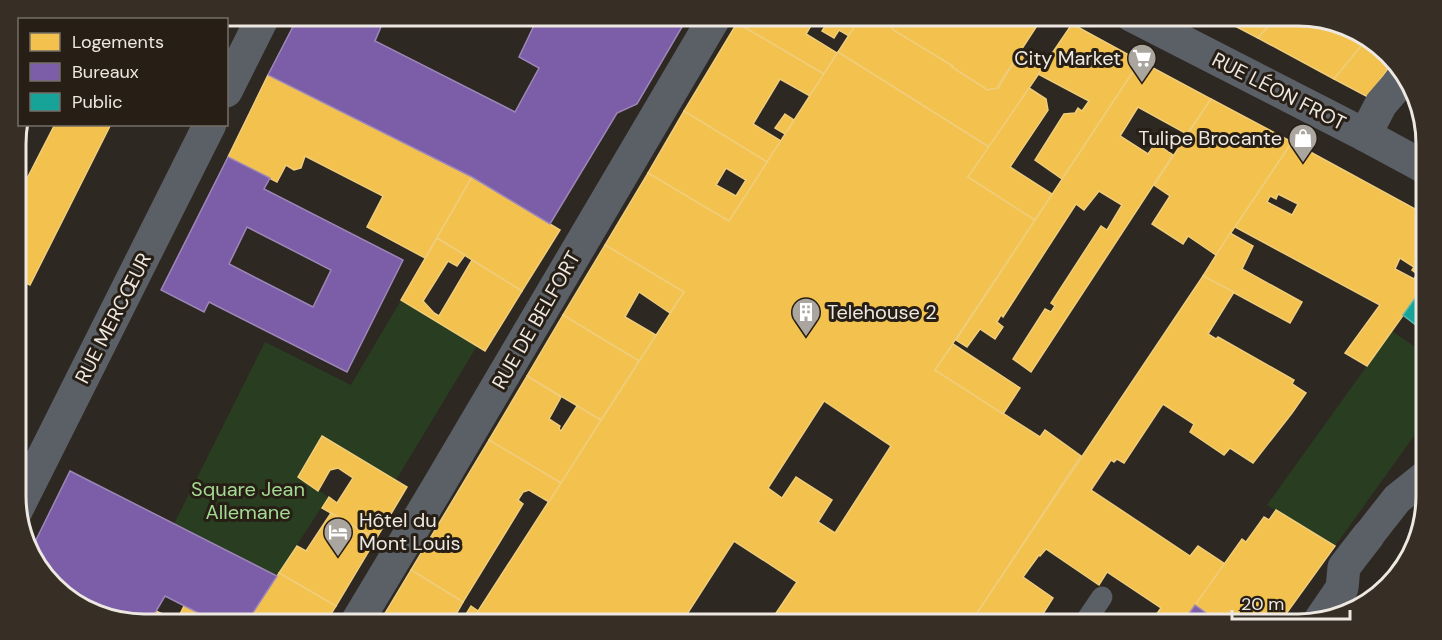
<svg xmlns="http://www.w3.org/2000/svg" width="1442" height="640" font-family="'DM Sans',sans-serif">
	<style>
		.green { fill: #293d20 }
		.homes { fill: #f2c14e; stroke: #f0cd7a; stroke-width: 1.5; fill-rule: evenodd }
		.offices { fill: #7b5ea7; stroke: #9d87b8; stroke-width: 1.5; fill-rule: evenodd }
		.public { fill: #17a398; stroke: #57b8ae; stroke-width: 1.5 }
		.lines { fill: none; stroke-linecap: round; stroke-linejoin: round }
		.service { stroke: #5b5f66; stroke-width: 21 }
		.pedestrian { stroke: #5b5f66; stroke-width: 32 }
		.minor { stroke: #5b5f66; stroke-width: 33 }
		.labels { text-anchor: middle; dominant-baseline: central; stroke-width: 6; stroke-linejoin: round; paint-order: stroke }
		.poi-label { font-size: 20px; fill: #ede8e1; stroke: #271f15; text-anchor: end }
		.street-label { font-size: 20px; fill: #ede8e1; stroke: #271f15 }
		.park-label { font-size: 20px; fill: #a5da94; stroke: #271f15 }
		.rim { fill: none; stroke: #ede8e1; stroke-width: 3 }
	</style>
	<rect width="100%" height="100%" fill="#2d2822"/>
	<!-- green -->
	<g class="green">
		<path d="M401 300 477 346 396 480 321 437 299 477 328 497 277 576 174 524 265 342 351 385Z"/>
		<path d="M1392 331 1427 355V418L1335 546 1267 505Z"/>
	</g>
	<!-- homes -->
	<g class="homes">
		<path d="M143 15H166L163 20H121Z"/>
		<path d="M742 15H862L849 36 839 30 834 38 822 31 827 23 816 17 806 34 837 53 824 74 737 23Z"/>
		<path d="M862 15H894L890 18 892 28 895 31 953 66 952 67 985 88 987 90 998 88 1019 54 1042 69 989 147 838 52Z"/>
		<path d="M894 15H1044L999 84 998 88 987 90 985 88 952 67 953 66 895 31 892 28 890 18Z"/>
		<path d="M1214 15H1278L1258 38Z"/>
		<path d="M1278 15H1299L1312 18 1316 20H1322L1331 28H1335L1343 34 1350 26 1367 39 1334 79 1258 38Z"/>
		<path d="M737 23 824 74 810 96 780 79 753 124 781 141 767 162 684 111Z"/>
		<path d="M1072 24 1140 61 1062 179 1035 160 1064 114 1075 113 1078 108 1082 111 1089 101 1038 74Z"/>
		<path d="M1367 39 1394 60 1368 97 1334 79Z"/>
		<path d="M838 52 989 147 968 177 1035 220 935 370 1040 437 1045 430 1081 456 969 625H768L797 582 734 541 680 625H469L684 292 605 245 648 173 729 221ZM824 401 891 446 835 533 818 522 832 500 796 477 782 498 768 488Z"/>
		<path d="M1140 61 1211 99 1187 134 1138 107 1120 136 1148 154 1153 147H1161L1173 155 1031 372 1013 359 1045 309 1051 312 1055 306 1051 303 1101 226 1107 230 1122 205 1099 191 1084 210 1076 204 1003 317 1001 315 997 322 1003 327 995 339 980 329 967 347 956 340Z"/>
		<path d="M268 75 472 177 425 258 367 227 383 196 305 156 301 168 294 170 286 165 277 182 228 157Z"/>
		<path d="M1029 88 1046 99 1048 110 1010 167 1052 194 1035 220 968 177Z"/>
		<path d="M1211 99 1292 142 1216 255 1188 236 1183 244 1152 224 1170 196 1154 185Z"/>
		<path d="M684 111 767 162 729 221 648 173ZM726 168 746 180 736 196 716 185Z"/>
		<path d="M785 114 794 120 785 134 775 128Z"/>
		<path d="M52 124H111L30 285 16 278 15 202 54 126Z"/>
		<path d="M1292 142 1426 215V283L1367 366 1345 353 1380 305 1235 227ZM1278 194 1298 204 1292 215 1267 202 1270 196 1276 199ZM1400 258 1414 267 1412 270 1417 274 1414 279 1395 269Z"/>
		<path d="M472 177 560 230 522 291 437 238Z"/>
		<path d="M1230 233 1253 246 1242 269 1302 302 1290 323 1203 276Z"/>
		<path d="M437 238 465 255 457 266 448 261 423 301 434 313 439 316 472 260 522 291 485 351 401 300Z"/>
		<path d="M605 245 684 292 670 313 639 292 625 317 656 335 639 361 563 315Z"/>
		<path d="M1203 276 1234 292 1208 334 1216 339 1218 337 1294 380 1292 384 1306 393 1292 413 1253 463 1230 448 1224 455 1190 432 1194 424 1163 404 1124 463 1117 459 1114 462 1111 460 1091 490 1190 556 1198 546 1225 564 1181 625H1149L1161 608 1107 572 1099 585 1046 549 1040 556 1039 555 1023 577 1053 598 1039 620H1037L1033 625H969Z"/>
		<path d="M563 315 639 361 601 420 527 376Z"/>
		<path d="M953 344 1020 388 1003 414 935 370Z"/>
		<path d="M527 376 561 397 549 419 560 426 559 429 561 431 577 406 601 420 561 483 489 440Z"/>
		<path d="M322 436 407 487 376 539 322 508 329 497 337 503 353 478 338 468 330 470 318 491 298 477Z"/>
		<path d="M489 440 561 483 549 502 529 490 523 492 518 500 523 504 463 602 411 570Z"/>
		<path d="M1276 510 1335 546 1278 625H1223L1195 605 1242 539 1246 542 1264 517 1269 520Z"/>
		<path d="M331 513 376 539 336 606 279 573 297 546 306 551Z"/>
		<path d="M1421 525 1417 546 1387 582 1383 579Z"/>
		<path d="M411 570 463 602 450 625H378Z"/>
		<path d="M279 573 336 606 324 625H245Z"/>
		<path d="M1383 579 1387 582 1370 603 1364 605Z"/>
		<path d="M184 606 222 625H148L156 611 171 618 179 616Z"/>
		<path d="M471 606 478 611 470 624 463 619Z"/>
	</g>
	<!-- offices -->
	<g class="offices">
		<path d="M299 15H386L375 41 515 112 539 68 519 57 538 17 533 15H689L637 104 617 113 550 224 472 177 268 75Z"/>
		<path d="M228 157 270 178 264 189 403 260 347 372 209 302 204 312 161 290ZM247 227 331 270 313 307 229 264Z"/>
		<path d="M70 471 277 576 245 625H222L165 596 148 625 94 615 42 575 31 550Z"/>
		<path d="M1195 605 1223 625H1181Z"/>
	</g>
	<!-- public -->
	<path class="public" d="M1426 283V333L1403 315Z"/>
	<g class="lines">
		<!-- service -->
		<path class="service" d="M1083 625 1102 597"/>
		<!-- pedestrian -->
		<path class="pedestrian" d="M1368 536 1397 499 1427 475"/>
		<!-- minor -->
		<g class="minor">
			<path d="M1131 15 1365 135 1426 168"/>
			<path d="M226 91 264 15"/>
			<path d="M1365 135 1381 104 1405 76"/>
			<path d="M16 511 210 124"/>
			<path d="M1320 620 1342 588 1344 567 1368 536"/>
			<path d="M355 625 436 490 716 15"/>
		</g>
	</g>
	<!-- icons -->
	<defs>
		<g id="supermarket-pin" transform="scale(1.5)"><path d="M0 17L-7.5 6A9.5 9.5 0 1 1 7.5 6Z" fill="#aaa59e" stroke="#271f15"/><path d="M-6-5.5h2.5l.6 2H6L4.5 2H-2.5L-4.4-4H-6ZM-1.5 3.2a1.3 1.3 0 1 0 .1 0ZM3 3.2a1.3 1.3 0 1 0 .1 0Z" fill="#fff"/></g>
		<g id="shop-pin" transform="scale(1.5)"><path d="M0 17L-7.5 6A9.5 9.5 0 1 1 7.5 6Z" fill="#aaa59e" stroke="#271f15"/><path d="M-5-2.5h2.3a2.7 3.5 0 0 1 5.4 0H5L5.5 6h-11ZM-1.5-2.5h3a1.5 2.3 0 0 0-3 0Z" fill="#fff"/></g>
		<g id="building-pin" transform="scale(1.5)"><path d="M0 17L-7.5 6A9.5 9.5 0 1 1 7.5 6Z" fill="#aaa59e" stroke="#271f15"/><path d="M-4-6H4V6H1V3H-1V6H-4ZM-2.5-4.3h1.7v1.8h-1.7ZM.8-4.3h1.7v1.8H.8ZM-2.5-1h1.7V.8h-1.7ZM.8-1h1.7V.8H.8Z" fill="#fff"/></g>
		<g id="hotel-pin" transform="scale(1.5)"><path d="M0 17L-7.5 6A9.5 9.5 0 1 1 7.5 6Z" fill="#aaa59e" stroke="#271f15"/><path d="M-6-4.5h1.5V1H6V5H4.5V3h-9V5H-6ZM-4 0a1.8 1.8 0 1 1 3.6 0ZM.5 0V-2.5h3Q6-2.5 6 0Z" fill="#fff"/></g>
	</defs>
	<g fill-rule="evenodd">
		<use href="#supermarket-pin" x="1142" y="58"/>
		<use href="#shop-pin" x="1303" y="138"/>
		<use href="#building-pin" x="806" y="312"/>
		<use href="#hotel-pin" x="338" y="532"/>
	</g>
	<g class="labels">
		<!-- poi labels -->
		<g class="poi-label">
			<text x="1121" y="58">City Market</text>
			<text x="1282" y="138">Tulipe Brocante</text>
			<text x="827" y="312" text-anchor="start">Telehouse 2</text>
			<text x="359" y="520" text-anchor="start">Hôtel du<tspan x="359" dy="23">Mont Louis</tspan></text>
		</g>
		<!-- street labels -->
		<g class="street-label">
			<text transform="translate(1279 91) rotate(27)">RUE LÉON FROT</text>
			<text transform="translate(113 318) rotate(-63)">RUE MERCŒUR</text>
			<text transform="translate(536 320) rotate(-60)">RUE DE BELFORT</text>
		</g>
		<!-- park labels -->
		<g class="park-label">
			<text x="248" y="489">Square Jean<tspan x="248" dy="23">Allemane</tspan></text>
		</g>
	</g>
	<!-- crop -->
	<path d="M0 0H1442V640H0ZM144 26H1298A118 118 0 0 1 1416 144V496A118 118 0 0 1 1298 614H144A118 118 0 0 1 26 496V144A118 118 0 0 1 144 26Z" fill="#372f25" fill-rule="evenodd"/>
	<path class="rim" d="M144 26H1298A118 118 0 0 1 1416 144V496A118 118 0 0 1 1298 614H144A118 118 0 0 1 26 496V144A118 118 0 0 1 144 26Z"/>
	<!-- legend -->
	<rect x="18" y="18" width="210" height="108" fill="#271f15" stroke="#766f67" stroke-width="1.5"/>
	<rect x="30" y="33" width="30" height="18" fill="#f2c14e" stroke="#766f67" stroke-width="1.5"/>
	<text x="72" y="48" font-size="18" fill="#ede8e1">Logements</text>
	<rect x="30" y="63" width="30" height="18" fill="#7b5ea7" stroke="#766f67" stroke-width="1.5"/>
	<text x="72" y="78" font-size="18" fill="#ede8e1">Bureaux</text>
	<rect x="30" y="93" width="30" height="18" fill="#17a398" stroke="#766f67" stroke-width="1.5"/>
	<text x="72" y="108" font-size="18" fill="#ede8e1">Public</text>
	<!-- scale -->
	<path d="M1232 610v9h118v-9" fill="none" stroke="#ede8e1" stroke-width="3"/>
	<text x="1241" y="610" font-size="18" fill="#ede8e1" stroke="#271f15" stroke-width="4.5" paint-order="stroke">20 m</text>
</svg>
